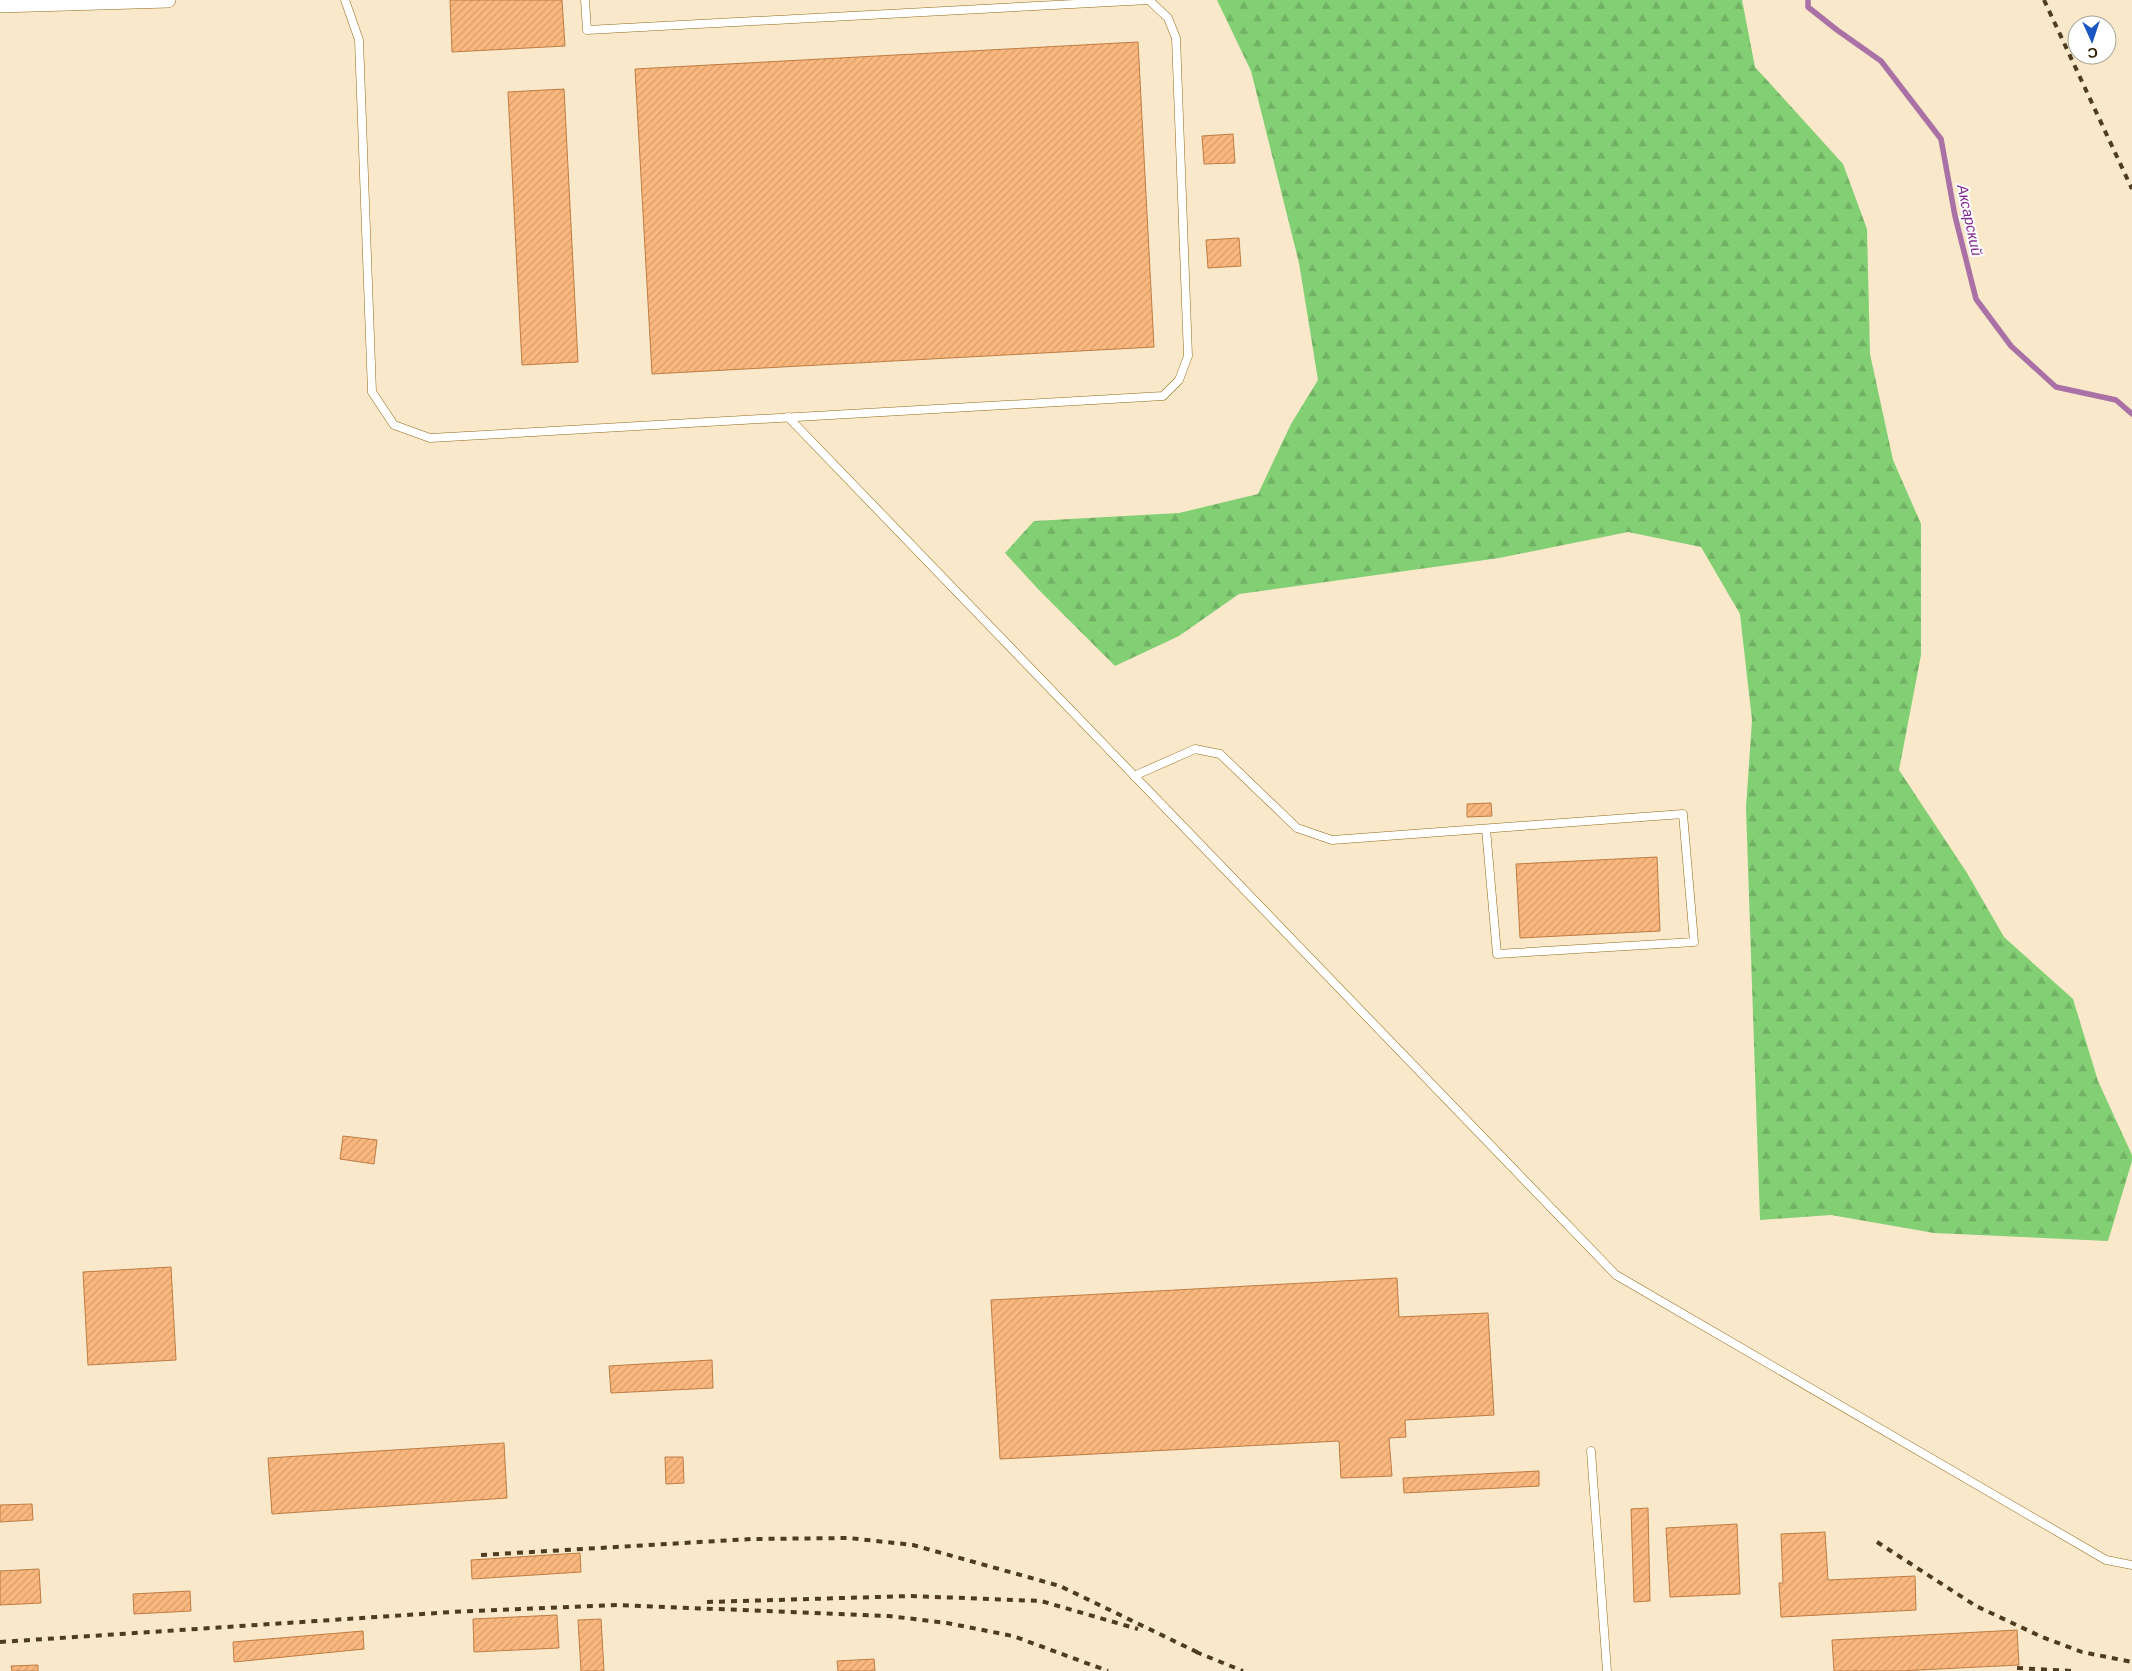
<svg xmlns="http://www.w3.org/2000/svg" width="2132" height="1671" font-family="Arial,sans-serif">
	<style>
		.forest { fill: url(#forest-firs) }
		.lines { fill: none; stroke-linecap: round; stroke-linejoin: round }
		.stream { stroke: #a971a5; stroke-width: 5.5 }
		.building { fill: url(#building-hatch); stroke: #bd7d45 }
		.service-casing { stroke: #936b16; stroke-width: 9 }
		.minor-casing { stroke: #936b16; stroke-width: 16 }
		.service { stroke: #fff; stroke-width: 8 }
		.minor { stroke: #fff; stroke-width: 15 }
		.rail { stroke: #4d3c1e; stroke-width: 4; stroke-dasharray: 6 6; stroke-linecap: butt }
		.labels { text-anchor: middle; dominant-baseline: central; stroke-width: 4; stroke-linejoin: round; paint-order: stroke }
		.water-label { font-size: 15px; font-style: italic; fill: #7f2790; stroke: #fff }
	</style>
	<defs>
		<pattern id="forest-firs" width="22" height="20" patternUnits="userSpaceOnUse" patternTransform="scale(1.25)"><rect width="22" height="20" fill="#82cf74"/><path d="M5 1l3.5 6h-7zM16 11l3.5 6h-7z" fill="#71b163"/></pattern>
		<pattern id="building-hatch" width="6" height="6" patternUnits="userSpaceOnUse" patternTransform="scale(1.25)"><rect width="6" height="6" fill="#fab77e"/><path d="M-1 1l2-2M0 6l6-6M5 7l2-2" fill="none" stroke="#d79d6b"/></pattern>
	</defs>
	<rect width="100%" height="100%" fill="#f9e8ca"/>
	<!-- forest -->
	<path class="forest" d="M1217 0H1742L1755 67 1843 164 1867 229 1870 354 1893 460 1921 524V655L1899 770 1967 873 2004 937 2073 999 2098 1081 2132 1155V1161L2108 1241 1934 1233 1831 1215 1760 1220 1746 808 1752 720 1740 614 1701 547 1628 532 1499 558 1239 594 1179 636 1115 666 1038 589 1005 553 1034 521 1179 513 1258 494 1291 424 1318 380 1299 263 1251 71Z"/>
	<g class="lines">
		<!-- stream -->
		<path class="stream" d="M1808 0V7L1837 30 1881 61 1941 139 1955 216 1976 299 2011 346 2056 387 2116 400 2132 414"/>
	</g>
	<!-- building -->
	<g class="building">
		<path d="M450 0H562L565 46 452 52Z"/>
		<path d="M1138 42 1154 347 652 374 635 69Z"/>
		<path d="M564 89 578 362 522 365 508 92Z"/>
		<path d="M1233 134 1235 163 1204 164 1202 136Z"/>
		<path d="M1239 238 1241 266 1208 268 1206 240Z"/>
		<path d="M1491 803 1492 816 1467 817V804Z"/>
		<path d="M1657 857 1660 931 1520 938 1516 864Z"/>
		<path d="M343 1136 377 1140 374 1164 340 1159Z"/>
		<path d="M171 1267 176 1360 88 1365 83 1272Z"/>
		<path d="M1397 1278 1399 1317 1488 1313 1494 1415 1405 1420 1406 1437 1389 1438 1392 1476 1341 1478 1339 1441 1000 1459 991 1300Z"/>
		<path d="M712 1360 713 1388 611 1393 609 1366Z"/>
		<path d="M504 1443 507 1498 272 1514 268 1458Z"/>
		<path d="M665 1457H683L684 1483 666 1484Z"/>
		<path d="M1539 1471V1486L1404 1493 1403 1478Z"/>
		<path d="M32 1504 33 1520 0 1522V1505Z"/>
		<path d="M1648 1508 1650 1601 1634 1602 1631 1509Z"/>
		<path d="M1737 1524 1740 1594 1670 1597 1666 1528Z"/>
		<path d="M1825 1532 1828 1580 1915 1576 1916 1610 1781 1617 1779 1583H1783L1781 1534Z"/>
		<path d="M580 1553 581 1572 472 1579 471 1560Z"/>
		<path d="M39 1569 41 1603 0 1605V1571Z"/>
		<path d="M190 1591 191 1611 134 1614 133 1594Z"/>
		<path d="M557 1615 559 1648 474 1652 473 1619Z"/>
		<path d="M601 1619 604 1671H581L578 1620Z"/>
		<path d="M2017 1630 2019 1665 1899 1671H1834L1832 1640Z"/>
		<path d="M363 1631 364 1649 234 1662 233 1642Z"/>
		<path d="M874 1659 875 1671H838L837 1661Z"/>
		<path d="M38 1665V1671H12L11 1666Z"/>
	</g>
	<g class="lines">
		<!-- service casing -->
		<g class="service-casing">
			<g id="service">
				<path d="M345 0 359 40 372 392 394 425 430 438 1163 396 1179 380 1188 356 1176 38 1168 18 1149 0 587 30 585 0"/>
				<path d="M788 417 1616 1275 2106 1560 2132 1565"/>
				<path d="M1134 776 1195 749 1220 754 1297 828 1332 840 1683 814 1694 942 1497 954 1486 829"/>
				<path d="M1591 1451 1607 1671"/>
			</g>
		</g>
		<!-- minor casing -->
		<g class="minor-casing">
			<path id="minor" d="M0 5 168 0"/>
		</g>
		<!-- service -->
		<use href="#service" class="service"/>
		<!-- minor -->
		<use href="#minor" class="minor"/>
		<!-- rail -->
		<g class="rail">
			<path d="M2044 0 2132 189"/>
			<path d="M1877 1542 1976 1606 2042 1637 2082 1652 2132 1662"/>
			<path d="M481 1555 751 1539 849 1538 913 1545 1060 1586 1201 1654"/>
			<path d="M707 1602 911 1596 1041 1601 1138 1629"/>
			<path d="M0 1642 452 1612 617 1605 889 1616 947 1623 1013 1636 1108 1671"/>
			<path d="M1196 1652 1243 1671"/>
			<path d="M2017 1668 2072 1671"/>
		</g>
	</g>
	<g class="labels">
		<!-- water labels -->
		<g class="water-label">
			<text transform="translate(1970 220) rotate(78)">Аксарский</text>
		</g>
	</g>
	<!-- north arrow -->
	<g transform="translate(2092 40) rotate(177)"><circle r="24" fill="#ffffff" stroke="#aca599"/>
	<path d="M0-4L9 19L0 12L-9 19Z" fill="#1857c2"/>
	<text y="-8" font-size="14" font-weight="bold" text-anchor="middle" fill="#2f1e00">С</text>
	</g>
</svg>
